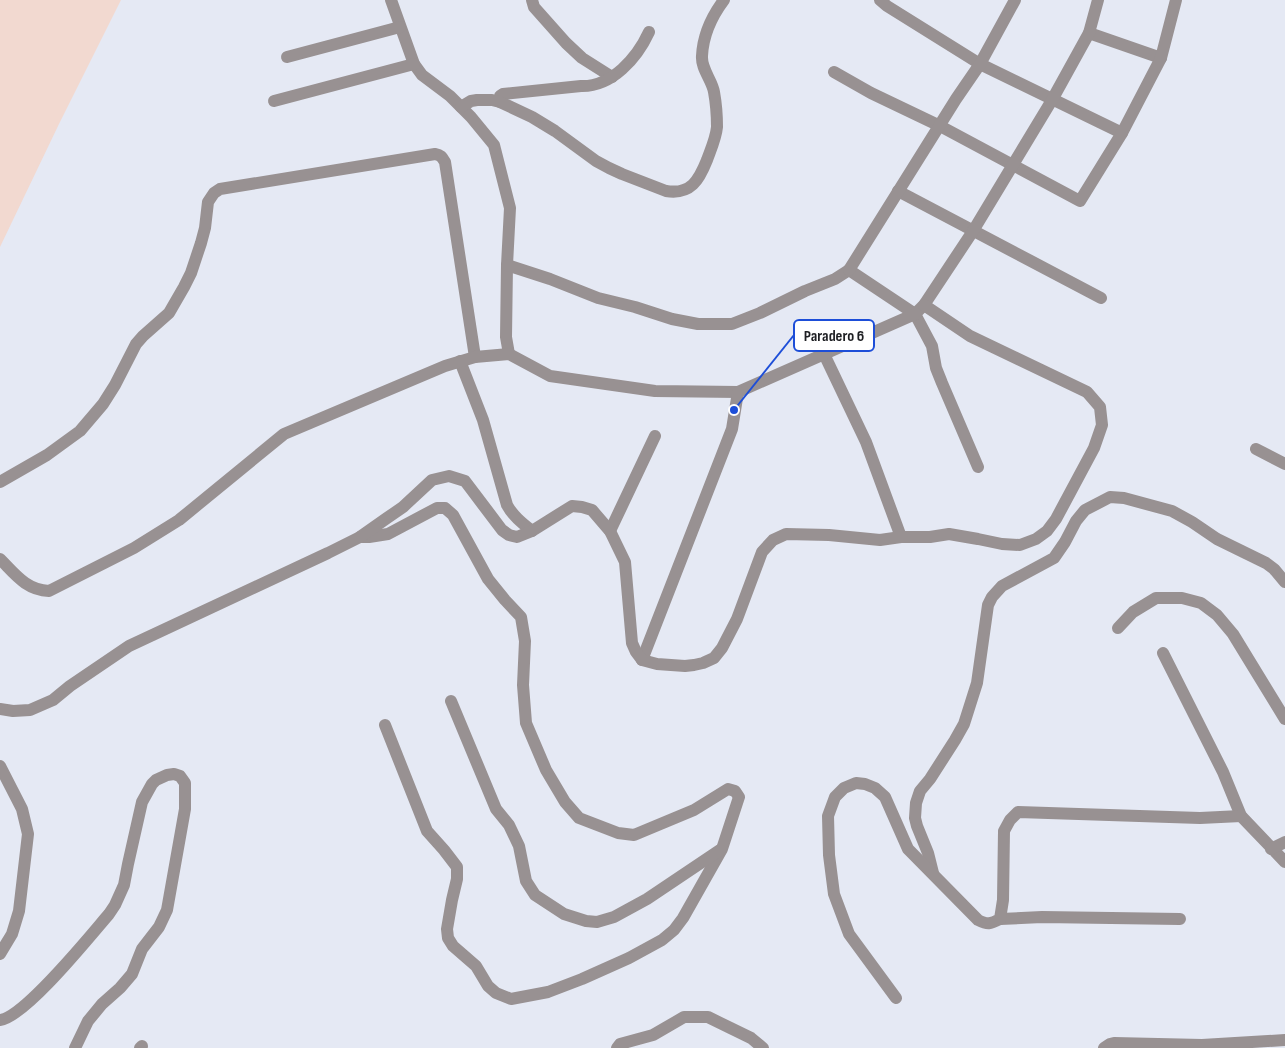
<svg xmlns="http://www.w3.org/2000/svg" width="1285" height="1048" font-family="'Sofia Sans Condensed',sans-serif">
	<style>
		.industrial { fill: #f2d9d0 }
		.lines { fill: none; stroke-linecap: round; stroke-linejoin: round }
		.minor { stroke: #989192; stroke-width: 12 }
		.leader { fill: none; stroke: #1d4ed8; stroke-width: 2 }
		.callout-dot { fill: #1d4ed8; stroke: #fff; stroke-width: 2 }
		.callout { fill: #fff; stroke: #1d4ed8; stroke-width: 2 }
		.callout-label { font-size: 16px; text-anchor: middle; font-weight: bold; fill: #1e1f23 }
	</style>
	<rect width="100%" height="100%" fill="#e5e9f4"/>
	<!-- industrial -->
	<path class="industrial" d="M0 0H121L59 124 0 247Z"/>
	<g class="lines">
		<!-- minor -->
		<g class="minor">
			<path d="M391 0 414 64 422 75 450 96 471 117 494 145 510 208 507 265 506 337 509 354"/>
			<path d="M532 0 534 7 566 43 582 58 612 77"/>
			<path d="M880 0 887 6 980 64 1122 133"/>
			<path d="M1089 33 1161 58"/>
			<path d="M287 57 400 27"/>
			<path d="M834 72 871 93 940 126 1080 201 1122 133 1161 58 1176 0"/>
			<path d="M274 101 414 64"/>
			<path d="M500 102V96L503 94 581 86C612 87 637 58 649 32"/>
			<path d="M461 107 471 101 477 100H492L500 102 532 117 555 131 596 161 609 168 622 174 666 191C691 195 699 180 707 160 711 149 716 138 717 127 717 116 716 103 714 92 712 80 701 69 702 56 703 36 712 16 724 0"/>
			<path d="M898 191 1101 298"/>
			<path d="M507 265 550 279 598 298 635 307 672 319 698 324H732L760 313 805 291 835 279 849 270 915 314 932 346 936 368 942 383 978 467"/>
			<path d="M849 270 956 99 980 64 1015 0"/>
			<path d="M824 354 866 442 901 537"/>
			<path d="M460 361 483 420 507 505C513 516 522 523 532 531"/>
			<path d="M1256 449 1285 464"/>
			<path d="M0 482 47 455 80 431 103 404 115 385 136 344 143 336 169 313 184 287 191 273 201 243 205 228 208 202 214 193 220 189 435 154C441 155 442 157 445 162L475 357"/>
			<path d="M610 531 655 436"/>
			<path d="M360 537H369L388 534 437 508H445L453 515 488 579 505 600 521 617 525 641 523 685 526 723 546 770 565 802 579 818 618 833 634 835 694 810 728 789 735 791 739 797 722 849 683 918 674 930 662 940 629 958 582 979 548 992 511 999 496 993 488 986 476 966 453 946 448 938 447 929 452 900 457 879V867L444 850 427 831 385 725"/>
			<path d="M0 559C15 574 26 590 49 591L134 548 179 520 284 434 445 366 475 357 509 354 550 376 655 391 738 392 915 314 924 305 973 231 1052 100 1089 33 1098 0"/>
			<path d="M1118 628 1133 612 1156 598H1182L1201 603 1217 615 1233 634 1285 719"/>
			<path d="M1163 653 1223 772 1241 816 1285 862"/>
			<path d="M642 660 732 429 738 392"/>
			<path d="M451 701 496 809 509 825 519 846 526 881 535 895 564 914 586 921 597 922 614 917 647 899 720 850"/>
			<path d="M0 709 13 711 30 710 53 700 70 686 129 646 328 553 360 537 387 518 403 507 432 480 449 476 465 481 502 530 509 535 517 537 532 531 572 506 582 507 592 510 610 531 625 562 632 643 636 652 642 660 657 664 685 666 694 665 703 663 714 658 722 648 737 619 762 552 773 540 786 534 829 535 880 540 901 537H930L949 534 978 539 1002 544 1020 545 1036 539 1047 531 1056 519 1094 448 1102 425 1100 407 1087 392 970 336 924 305"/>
			<path d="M0 766 22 809 28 834 19 911 12 934 0 954"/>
			<path d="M1271 849 1285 842"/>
			<path d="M933 873 928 853 917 826 915 818 916 803 920 791 930 779 955 740 964 724 977 683 988 605 992 597 1002 586 1054 558 1065 542 1076 521 1085 510 1110 497 1124 498 1172 511 1192 522 1217 539 1266 563 1274 569 1285 582"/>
			<path d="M1000 919 1042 917 1180 919"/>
			<path d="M896 998 849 934 834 894 829 855 828 816 835 797 844 788 856 783 865 784 875 788 885 797 908 849 978 920C988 925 990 924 1000 919L1003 900 1004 831 1010 820 1018 812 1200 818 1241 816"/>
			<path d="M0 1020C25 1017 90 936 109 914L115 905 124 885 128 864 142 802 152 784 156 780 167 775 174 774 180 776 185 783V809L167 910 159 927 142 949 132 974 120 988 102 1004 88 1021 75 1048"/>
			<path d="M140 1048 142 1046"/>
			<path d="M617 1048 620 1044 653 1035 684 1017H708L751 1038 763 1048"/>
			<path d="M1104 1048 1110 1044 1114 1043 1202 1045 1285 1040"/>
		</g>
	</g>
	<!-- callouts -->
	<path class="leader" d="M734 410L794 335"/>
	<circle class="callout-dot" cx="734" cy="410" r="5"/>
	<rect class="callout" x="794" y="320" width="80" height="31" rx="5"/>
	<g class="callout-label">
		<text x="834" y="341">Paradero 6</text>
	</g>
</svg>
